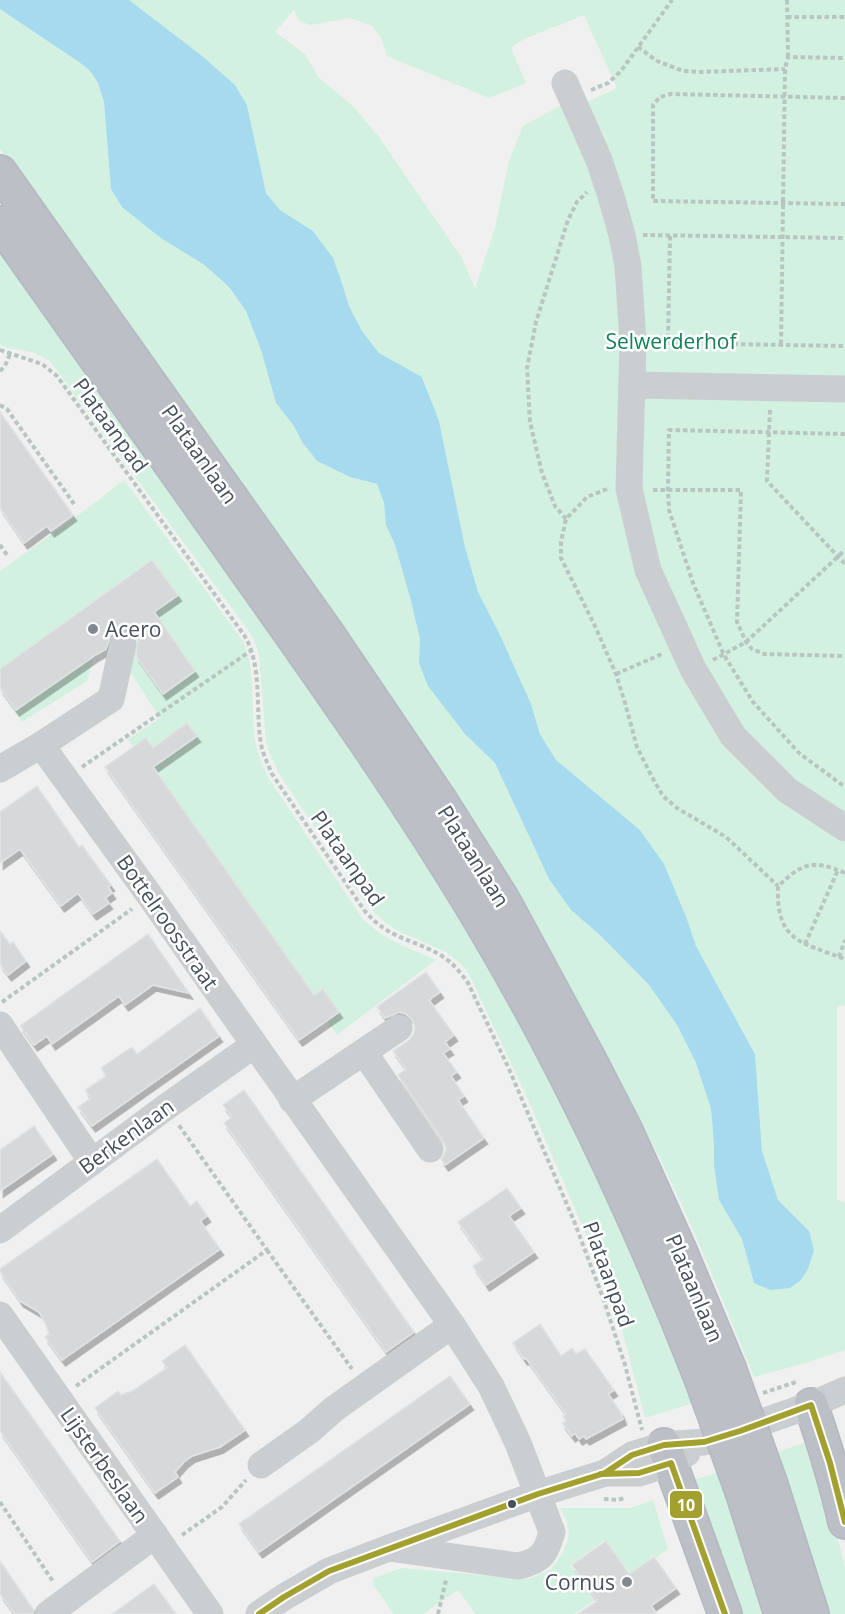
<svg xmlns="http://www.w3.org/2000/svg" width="845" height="1614" font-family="'Open Sans',sans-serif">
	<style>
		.green { fill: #d3f1e1; fill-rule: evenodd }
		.water { fill: #a6daef }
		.building { fill: #d7d8da; stroke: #e1e2e3; stroke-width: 1.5; filter: url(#shadow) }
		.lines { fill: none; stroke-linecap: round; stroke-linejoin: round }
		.highway-casing { stroke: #b4b8c0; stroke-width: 36 }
		.path { stroke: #b8c5c2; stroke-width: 4; stroke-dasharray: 4.5 3; stroke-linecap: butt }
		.minor { stroke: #cbced1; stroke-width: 27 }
		.highway { stroke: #bcc0c6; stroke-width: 33 }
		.highway-bridge-casing { stroke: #b4b8c0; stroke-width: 36; stroke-linecap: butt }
		.highway-bridge { stroke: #bcc0c6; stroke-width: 33 }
		.bus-1-casing { stroke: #fff; stroke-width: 10 }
		.bus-1 { stroke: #a2a02e; stroke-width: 6 }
		.poi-dot { fill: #828890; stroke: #fff; stroke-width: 2 }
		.bus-dot { fill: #46505d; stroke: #fff; stroke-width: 2 }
		.labels { text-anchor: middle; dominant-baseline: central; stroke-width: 5; stroke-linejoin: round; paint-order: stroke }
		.park-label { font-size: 21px; fill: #148154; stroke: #fff }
		.street-label { font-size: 21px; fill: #46505d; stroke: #fff }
		.poi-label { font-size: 21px; fill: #46505d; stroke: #fff; text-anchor: start }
		.line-badge { stroke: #fff; stroke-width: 2 }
		.badge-label { font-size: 16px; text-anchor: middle; font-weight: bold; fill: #fff }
	</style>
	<defs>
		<filter id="shadow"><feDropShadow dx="3.5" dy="6" stdDeviation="0" flood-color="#0004"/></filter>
	</defs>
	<rect width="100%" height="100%" fill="#f0f0f0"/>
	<!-- green -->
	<g class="green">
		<path d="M129 0H845V1006H837V1200L845 1203V1350L809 1362 754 1377C728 1314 703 1250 674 1188 634 1101 585 1018 536 935L0 149V9L79 62 90 71 98 84 104 103 111 189 162 239 203 264 227 286 246 311 261 350 276 403 294 426 302 442 317 461 350 477 377 484 384 503 386 525 395 545 411 601 420 639 428 686 465 734 495 763 549 879 571 910 601 936 649 985 677 1025 696 1063 711 1109 714 1145V1166L719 1200 742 1239 754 1283 809 1231 778 1200 762 1151 755 1053 696 946 687 919 664 864 640 830 556 760 540 734 531 704 501 637 478 592 465 547 439 421 423 378 379 353 362 331 349 306 340 277 333 258 309 228 280 210 266 193 247 105 235 85 201 55ZM294 10 299 21 310 25 350 18 372 26 381 38 387 56 489 98 526 83 511 48 524 39 584 15 617 88 585 103 594 179 560 106 523 126 509 161 495 228 475 288 462 258 379 137 353 106 319 78 305 54 275 32Z"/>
		<path d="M0 245 391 803 509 999 596 1166 640 1263 694 1403 645 1418 619 1318 587 1237 530 1104 469 974 460 963 446 952 398 931 383 921 367 905 279 774 269 752 266 741 259 655 255 642 248 630 50 361 32 352 8 348 0 345Z"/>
		<path d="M124 480 243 641C256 669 251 708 255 739 257 754 263 766 269 779L363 919C384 940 409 948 436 960L337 1035 128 739 160 718 114 647 94 656 87 681 22 722 0 690V571L92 505Z"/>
		<path d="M814 1439 845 1568V1614H828L778 1452Z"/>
		<path d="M722 1471 769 1614H742L688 1482Z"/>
		<path d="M653 1500 668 1549 656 1558 654 1555 650 1558 651 1561 631 1575 605 1540 570 1565 594 1601 574 1614H476L458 1590 423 1614H394L373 1585 374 1578 401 1568 529 1579 550 1570 563 1553 569 1534 567 1522 560 1508H630Z"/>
	</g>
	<!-- water -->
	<path class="water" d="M0 0H129L201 55 235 85 247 105 266 193 280 210 313 231 333 258 340 277 349 306 362 331 379 353 422 377 439 421 465 547 478 592 501 637 531 704 540 734 556 760 640 830 664 864 687 919 696 946 755 1054 762 1151 778 1200 809 1231 814 1250 808 1269 801 1280 790 1288 770 1290 754 1283 742 1239 719 1200 714 1166V1145L711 1109 696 1063 677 1025 649 985 601 936 571 910 549 879 495 763 465 734 428 686 419 663 420 639 411 601 395 545 386 525 384 503 377 484 350 477 317 461 302 442 294 426 276 403 261 350 246 311 228 286 203 264 162 239 122 207 111 189 104 102 98 83 90 71 79 62 0 9Z"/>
	<!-- building -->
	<g class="building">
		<path d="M0 412 73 515 51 531 47 526 24 543 0 508Z"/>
		<path d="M152 560 178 595 154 612 195 671 163 694 136 656 138 640 134 633 127 629H119L111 634 106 649 97 654 16 710 0 688V669Z"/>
		<path d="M187 723 197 736 153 767 314 995 323 989 339 1012 299 1040 105 767 146 738 153 748Z"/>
		<path d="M37 786 79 847 82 845 111 885 108 887 112 893 105 898 109 903 93 914 78 893 61 906 20 849 0 863V812Z"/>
		<path d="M0 931 10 944 13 942 26 961 8 975 0 964Z"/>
		<path d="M148 934 189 993 153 985 125 1005 119 996 52 1044 47 1036 34 1045 20 1026Z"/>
		<path d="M426 972 440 992 429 1000 454 1035 445 1042 450 1049 443 1053 457 1072 451 1076 464 1096 458 1100 484 1138 445 1165 441 1159 444 1155 446 1148 443 1140 398 1075 406 1069 393 1051 408 1041 413 1035 415 1028 412 1020 406 1014 399 1012 385 1018 377 1007Z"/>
		<path d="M200 1008 219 1036 92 1126 78 1107 91 1098 85 1090 106 1076 101 1068 132 1047 137 1054Z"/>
		<path d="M244 1090 414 1332 386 1352 224 1123 232 1117 223 1105Z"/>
		<path d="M34 1126 53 1154 0 1191V1150Z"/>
		<path d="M157 1159 190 1206 197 1201 207 1216 200 1221 220 1249 62 1360 45 1337 49 1334 44 1320 39 1312 20 1301 0 1272V1269Z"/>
		<path d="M507 1188 521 1208 509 1216 534 1252 486 1285 473 1266 484 1259 458 1222Z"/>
		<path d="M540 1324 561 1356 572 1348 576 1354 585 1349 614 1390 608 1394 620 1411 623 1419 586 1439 584 1436 579 1439 575 1433 572 1436 562 1423 566 1421 563 1416 566 1414 526 1358 524 1359 513 1343Z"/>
		<path d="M185 1345 245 1430 220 1447 192 1456 184 1462 175 1472 178 1477 155 1493 95 1408 118 1391 121 1395 134 1390 147 1381 167 1368 162 1361Z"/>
		<path d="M0 1372 120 1541 92 1562 0 1431Z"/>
		<path d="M450 1376 470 1404 259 1552 239 1524Z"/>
		<path d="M606 1541 629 1574 654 1557 676 1588 651 1606 657 1614H578L597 1601 572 1565Z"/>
		<path d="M0 1561 33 1609V1614H15L0 1594Z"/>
		<path d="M154 1584 176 1614H112Z"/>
	</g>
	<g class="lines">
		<!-- highway casing -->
		<g class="highway-casing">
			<g id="highway">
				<path d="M0 172 327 633 440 800 503 900 589 1059 626 1131 680 1251 729 1368"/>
				<path d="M0 223C80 336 160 449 240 562 323 679 406 796 479 918 567 1065 639 1220 701 1378"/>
				<path d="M811 1405C824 1443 836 1482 845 1522"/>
				<path d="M664 1445 725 1614"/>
				<path d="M770 1482 812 1614"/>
				<path d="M742 1491 781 1614"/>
			</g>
		</g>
		<!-- path -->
		<g class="path">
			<path d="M787 0 788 57"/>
			<path d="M787 17H845"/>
			<path d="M638 47 657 61 683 71 700 72 785 69"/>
			<path d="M591 90 608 83 621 71 672 0"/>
			<path d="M845 98 671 94 660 97 653 105V201L845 204"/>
			<path d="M643 235 845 238"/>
			<path d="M670 236 668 343 845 346"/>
			<path d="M781 344 785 69 788 57 845 58"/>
			<path d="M0 350 42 364 57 376 244 635C263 665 255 709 261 744 263 755 268 764 272 774L364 910C389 940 412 938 442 956 453 963 461 973 468 983L509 1069 574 1221 603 1298 625 1365 642 1430"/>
			<path d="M0 371 5 366 10 354"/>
			<path d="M0 405 7 409 74 504"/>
			<path d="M770 410 767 481 845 564"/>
			<path d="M845 434 669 430 668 490 669 510 693 583 724 655 753 702 799 753 845 787"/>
			<path d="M607 489 587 497 566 519 561 542V558L595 626 616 674 625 703 637 747 652 777 663 796 677 808 726 837 778 886"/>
			<path d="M653 490H741L737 622 746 642 752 649 764 654 845 656"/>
			<path d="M566 519 555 506 542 473 530 422 527 368 536 322 568 220 577 202 587 192"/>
			<path d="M0 545 7 555"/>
			<path d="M713 660 746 642 845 550"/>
			<path d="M616 674 662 654"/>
			<path d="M82 767 252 650"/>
			<path d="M845 873C812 859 803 863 778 886 776 941 800 942 845 959"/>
			<path d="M805 944 838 870"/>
			<path d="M839 957 845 940"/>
			<path d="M2 1002 132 909"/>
			<path d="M267 1250 352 1369"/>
			<path d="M76 1386 267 1250 178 1124"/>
			<path d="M763 1393 796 1382"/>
			<path d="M604 1499 618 1500 624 1498"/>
			<path d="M0 1502 54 1583"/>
			<path d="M182 1535 222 1507 246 1480"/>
			<path d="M438 1614 446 1580"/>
		</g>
		<!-- minor -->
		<g class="minor">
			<path d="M565 83 599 160 611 196 622 235 628 266 633 341 629 489 648 570 693 669 733 736 787 790 845 828"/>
			<path d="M632 385 845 389"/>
			<path d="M41 745 150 896 452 1325 491 1386 518 1443 552 1532C546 1554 541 1561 518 1566L389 1548"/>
			<path d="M0 769 41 745 111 699 123 644"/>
			<path d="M0 1025 92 1162"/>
			<path d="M360 1055 368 1058 430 1149"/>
			<path d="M292 1100 399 1028"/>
			<path d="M0 1230 166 1107 254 1045"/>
			<path d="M0 1315 210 1614"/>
			<path d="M261 1465 309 1431 334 1409 452 1325"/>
			<path d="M605 1473H639L671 1463 687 1453"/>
			<path d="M48 1614 155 1535"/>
			<path d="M259 1614 284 1597 329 1571 389 1548 538 1494 605 1473 632 1455 664 1445 704 1442 711 1440 811 1405 845 1390"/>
		</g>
		<!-- highway -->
		<use href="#highway" class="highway"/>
		<!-- highway-bridge casing -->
		<g class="highway-bridge-casing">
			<g id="highway-bridge">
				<path d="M729 1368 770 1482"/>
				<path d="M701 1378 742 1491"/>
			</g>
		</g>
		<!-- highway-bridge -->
		<use href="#highway-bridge" class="highway-bridge"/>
		<!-- bus-1 casing -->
		<g class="bus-1-casing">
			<g id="bus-1">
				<path d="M601 1474 639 1473 671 1463 725 1614"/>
				<path d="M259 1614 284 1597 329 1571 538 1494 605 1473 632 1455 664 1445 704 1442 740 1431 811 1405 830 1463 845 1522"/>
			</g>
		</g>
		<!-- bus-1 -->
		<use href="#bus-1" class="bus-1"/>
	</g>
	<!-- markers -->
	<g class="poi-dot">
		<circle cx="93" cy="629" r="6"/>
		<circle cx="627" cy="1582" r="6"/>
	</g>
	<circle class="bus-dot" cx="512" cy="1504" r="5"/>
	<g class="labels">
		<!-- park labels -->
		<g class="park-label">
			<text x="671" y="341">Selwerderhof</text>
		</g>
		<!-- street labels -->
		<g class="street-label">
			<text transform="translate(111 425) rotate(54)">Plataanpad</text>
			<text transform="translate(200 454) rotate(55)">Plataanlaan</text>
			<text transform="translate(474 856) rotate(58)">Plataanlaan</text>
			<text transform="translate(348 858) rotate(55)">Plataanpad</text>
			<text transform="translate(168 922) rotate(55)">Bottelroosstraat</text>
			<text transform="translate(126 1136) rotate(-36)">Berkenlaan</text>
			<text transform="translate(609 1274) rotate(70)">Plataanpad</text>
			<text transform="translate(695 1288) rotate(67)">Plataanlaan</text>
			<text transform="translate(105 1465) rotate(55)">Lijsterbeslaan</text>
		</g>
		<!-- poi labels -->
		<g class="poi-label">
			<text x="105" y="629">Acero</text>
			<text x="615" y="1582" text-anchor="end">Cornus</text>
		</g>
	</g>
	<rect class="line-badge" x="669" y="1490" width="34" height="29" rx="6" fill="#a2a02e"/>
	<g class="badge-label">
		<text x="686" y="1511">10</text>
	</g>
</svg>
